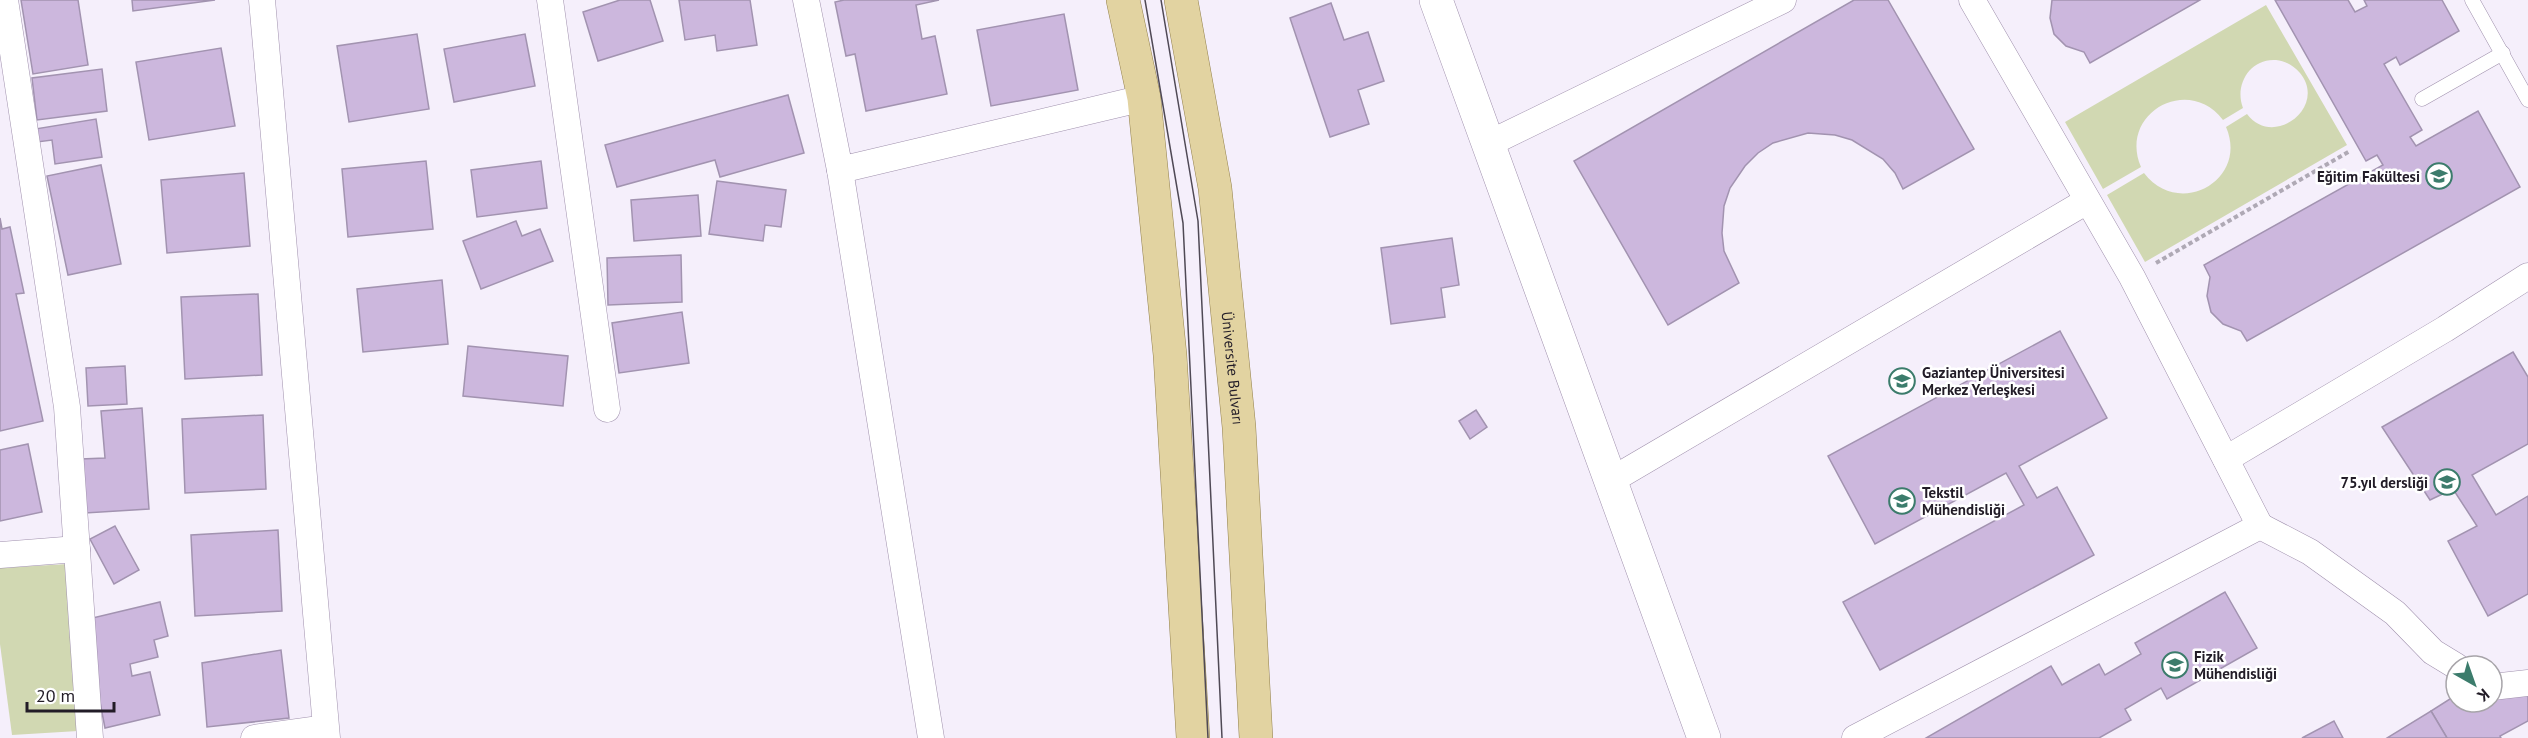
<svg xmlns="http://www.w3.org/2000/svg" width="2528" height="738" font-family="'PT Sans',sans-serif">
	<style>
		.green { fill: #d1d8b2 }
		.building { fill: #ccb7dd; stroke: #a293b0; stroke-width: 1.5 }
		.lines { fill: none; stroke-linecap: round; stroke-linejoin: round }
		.lane-casing { stroke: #a091ad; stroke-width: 15 }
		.street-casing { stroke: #a091ad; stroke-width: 27 }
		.secondary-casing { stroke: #a091ad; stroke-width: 34 }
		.primary-casing { stroke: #92804d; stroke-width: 34 }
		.path { stroke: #afa9b5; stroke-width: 4; stroke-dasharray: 4.5 3; stroke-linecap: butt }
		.lane { stroke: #fff; stroke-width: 14 }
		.street { stroke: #fff; stroke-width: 26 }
		.secondary { stroke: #fff; stroke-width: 33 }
		.primary { stroke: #e2d3a1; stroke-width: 33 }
		.tram { stroke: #4f4955; stroke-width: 1.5 }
		.labels { text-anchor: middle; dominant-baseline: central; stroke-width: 5; stroke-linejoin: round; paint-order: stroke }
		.poi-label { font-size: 15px; font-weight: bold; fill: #221c27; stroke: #fff; text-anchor: start }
		.street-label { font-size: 15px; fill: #221c27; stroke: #fff }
	</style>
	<rect width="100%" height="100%" fill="#f5effb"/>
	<!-- green -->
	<g class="green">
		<path d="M2266 5 2347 145 2145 262 2107 195 2144 173C2179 219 2249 180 2226 127L2247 114C2273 149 2328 107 2300 73 2294 66 2286 61 2276 60 2250 58 2234 85 2243 108L2223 120C2188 74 2118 114 2141 167L2103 189 2065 122Z"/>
		<path d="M68 564 78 731 12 735 0 644V568Z"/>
	</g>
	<!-- building -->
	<g class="building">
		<path d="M21 0H78L88 65 33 74Z"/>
		<path d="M132 0H215L133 11Z"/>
		<path d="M620 0H650L663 41 598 61 583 12Z"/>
		<path d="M679 0H750L757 45 717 51 715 35 685 40Z"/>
		<path d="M844 0H939L916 5 922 39 935 36 947 94 866 111 855 54 846 56 835 2Z"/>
		<path d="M1854 0H1888L1974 149 1903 189 1895 173 1883 159 1852 140 1835 135 1808 133 1773 143 1758 153 1745 166 1730 188 1724 206 1722 233 1724 251 1739 283 1668 325 1574 161Z"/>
		<path d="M2052 0H2200L2090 63 2084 52 2066 46 2054 34 2050 18Z"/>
		<path d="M2275 0H2348L2355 12 2367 6 2364 0H2442L2459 31 2400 65 2396 57 2384 64 2422 130 2410 137 2416 146 2478 111 2520 187 2247 341 2241 331 2223 324 2211 312 2207 296 2210 277 2204 265 2383 165 2377 155 2366 161Z"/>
		<path d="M1331 3 1344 40 1368 32 1384 81 1358 90 1369 124 1330 137 1290 18Z"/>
		<path d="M1064 14 1078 90 991 106 977 30Z"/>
		<path d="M417 34 429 109 349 122 337 46Z"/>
		<path d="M525 34 535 86 454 102 444 49Z"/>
		<path d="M221 48 235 126 149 140 136 62Z"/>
		<path d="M102 69 107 111 37 120 32 78Z"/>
		<path d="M788 95 804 153 720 177 715 160 617 187 605 145Z"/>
		<path d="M96 119 102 157 55 164 52 140 37 142 35 129Z"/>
		<path d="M426 161 433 229 348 237 342 169Z"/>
		<path d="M541 161 547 208 477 217 471 170Z"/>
		<path d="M101 165 121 264 68 275 47 176Z"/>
		<path d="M244 173 250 246 167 253 161 180Z"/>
		<path d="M717 181 786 190 781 227 765 225 763 241 709 234Z"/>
		<path d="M698 195 701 236 634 241 631 200Z"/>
		<path d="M0 218 2 229 10 227 24 293 16 294 43 421 0 431Z"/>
		<path d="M516 221 522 236 540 229 553 261 481 289 463 241Z"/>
		<path d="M1452 238 1459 285 1441 288 1445 317 1391 324 1381 248Z"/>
		<path d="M681 255 682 302 608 305 607 258Z"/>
		<path d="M442 280 448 344 363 352 357 289Z"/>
		<path d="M258 294 262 375 185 379 181 297Z"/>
		<path d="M682 312 689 363 619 373 612 323Z"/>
		<path d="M2060 331 2107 418 2019 466 2037 498 2057 487 2094 555 1880 670 1843 602 2024 505 2006 473 1875 544 1828 456Z"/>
		<path d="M468 346 568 356 563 406 463 396Z"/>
		<path d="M2513 352 2528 377V444L2472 475 2496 515 2528 496V594L2488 616 2448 541 2477 526 2453 489 2430 500 2382 427Z"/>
		<path d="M125 366 127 404 88 406 86 368Z"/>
		<path d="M142 408 149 509 85 513 81 459 105 458 101 411Z"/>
		<path d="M1476 410 1487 427 1470 439 1459 421Z"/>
		<path d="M263 415 266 489 185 493 182 419Z"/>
		<path d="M28 444 42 512 0 521V450Z"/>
		<path d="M115 526 139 570 114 584 90 539Z"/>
		<path d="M278 530 282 611 195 616 191 535Z"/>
		<path d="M2225 592 2257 648 2167 699 2161 688 2125 709 2131 720 2099 738H1926L2051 666 2062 685 2099 664 2105 675 2141 654 2135 643Z"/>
		<path d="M160 602 168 636 154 640 158 657 130 664 132 676 150 672 160 715 105 728 84 620Z"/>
		<path d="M281 650 289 718 207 727 202 663Z"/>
		<path d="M2492 691 2528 695V721L2500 736 2501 738H2447L2431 711 2453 697H2456V702H2492Z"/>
		<path d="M2431 711 2447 738H2387Z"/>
		<path d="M2334 721 2343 738H2302Z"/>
	</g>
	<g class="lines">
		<!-- lane casing -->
		<g class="lane-casing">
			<g id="lane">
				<path d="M2472 0 2528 100"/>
				<path d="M2422 99 2503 53"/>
			</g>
		</g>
		<!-- street casing -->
		<g class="street-casing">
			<g id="street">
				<path d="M5 0 67 407 90 738"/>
				<path d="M262 0 327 738"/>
				<path d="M550 0 607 409"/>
				<path d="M806 0 840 170 1144 98"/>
				<path d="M1488 144 1783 0"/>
				<path d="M840 170 931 738"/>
				<path d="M2226 459 2445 329 2528 276"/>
				<path d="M1610 481 2087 201"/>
				<path d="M2260 526 2310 552 2395 613 2433 652 2456 666"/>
				<path d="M0 555 77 549"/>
				<path d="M2492 687 2528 683"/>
				<path d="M254 738 325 728"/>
				<path d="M1855 738 2260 526 2132 277 1972 0"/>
			</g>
		</g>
		<!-- secondary casing -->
		<g class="secondary-casing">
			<path id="secondary" d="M1436 0 1704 738"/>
		</g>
		<!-- primary casing -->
		<g class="primary-casing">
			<g id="primary">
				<path d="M1123 0 1144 98 1170 355 1193 738"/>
				<path id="s1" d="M1181 0 1215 188 1239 427 1256 738"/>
			</g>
		</g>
		<!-- path -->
		<path class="path" d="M2156 263 2350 151"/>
		<!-- lane -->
		<use href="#lane" class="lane"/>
		<!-- street -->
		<use href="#street" class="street"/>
		<!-- secondary -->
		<use href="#secondary" class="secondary"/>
		<!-- primary -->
		<use href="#primary" class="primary"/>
		<!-- tram -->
		<g class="tram">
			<path d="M1145 0 1183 223 1208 738"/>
			<path d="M1161 0 1198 221 1222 738"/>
		</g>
	</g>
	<!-- icons -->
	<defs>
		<g id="university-ring" transform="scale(1.35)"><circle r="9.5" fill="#fff" stroke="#3c7c6c" stroke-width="1.5"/><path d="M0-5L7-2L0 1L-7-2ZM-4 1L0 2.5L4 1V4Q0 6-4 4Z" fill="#3c7c6c"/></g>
	</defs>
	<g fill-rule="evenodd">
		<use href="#university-ring" x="2439" y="176"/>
		<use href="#university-ring" x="1902" y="381"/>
		<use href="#university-ring" x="2447" y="482"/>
		<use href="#university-ring" x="1902" y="501"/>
		<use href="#university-ring" x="2175" y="665"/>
	</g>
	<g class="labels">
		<!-- poi labels -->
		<g class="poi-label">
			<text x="2420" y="176" text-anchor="end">Eğitim Fakültesi</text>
			<text x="1922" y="372">Gaziantep Üniversitesi<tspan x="1922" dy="17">Merkez Yerleşkesi</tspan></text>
			<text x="2428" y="482" text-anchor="end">75.yıl dersliği</text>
			<text x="1922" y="492">Tekstil<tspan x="1922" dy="17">Mühendisliği</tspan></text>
			<text x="2194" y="656">Fizik<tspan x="2194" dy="17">Mühendisliği</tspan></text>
		</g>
		<!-- street labels -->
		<g class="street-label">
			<text stroke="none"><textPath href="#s1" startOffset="372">Üniversite Bulvarı</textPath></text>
		</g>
	</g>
	<!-- north arrow -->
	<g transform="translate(2474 684) rotate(140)"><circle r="28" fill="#ffffff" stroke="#a7a4a9" stroke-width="1.5"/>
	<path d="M0-4.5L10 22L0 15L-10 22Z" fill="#3c7c6c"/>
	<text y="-9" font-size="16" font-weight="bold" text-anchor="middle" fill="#221c27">K</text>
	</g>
	<!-- scale -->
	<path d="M27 702v9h87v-9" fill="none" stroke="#221c27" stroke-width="3"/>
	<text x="36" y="702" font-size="18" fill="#221c27" stroke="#ffffff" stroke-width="4.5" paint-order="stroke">20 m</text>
</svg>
